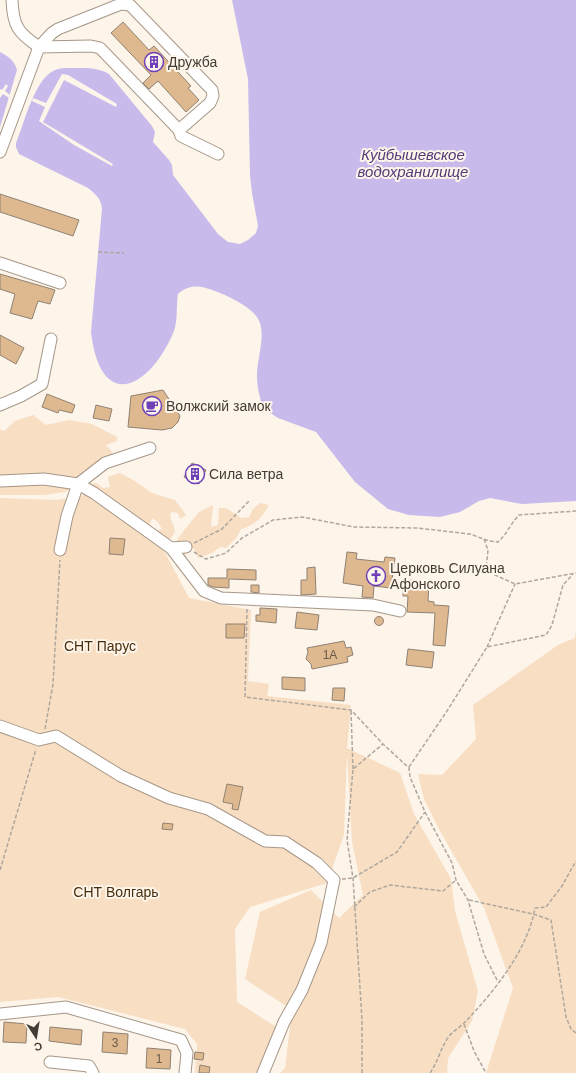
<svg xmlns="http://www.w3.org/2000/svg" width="576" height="1073" font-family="Arial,sans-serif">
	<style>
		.green { fill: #f8dec3 }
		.water { fill: #c8bbec }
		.pier { fill: #fdf4ea }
		.building { fill: #deb88f; stroke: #908273 }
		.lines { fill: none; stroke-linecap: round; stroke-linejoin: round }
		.minor-casing { stroke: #a69788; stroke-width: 13 }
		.path { stroke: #aea79e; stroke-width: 1.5; stroke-dasharray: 4 2; stroke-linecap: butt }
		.minor { stroke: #fff; stroke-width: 11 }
		.labels { text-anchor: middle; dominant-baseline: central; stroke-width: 4; stroke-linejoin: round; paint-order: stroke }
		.number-label { font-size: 12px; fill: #695b4c }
		.poi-label { font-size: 14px; fill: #423c35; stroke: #fdf4ea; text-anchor: start }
		.park-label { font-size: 14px; fill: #482e0d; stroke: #fdf4ea }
		.water-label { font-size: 15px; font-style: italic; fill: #503c79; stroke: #fdf4ea }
	</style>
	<rect width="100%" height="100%" fill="#fdf4ea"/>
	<!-- green -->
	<g class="green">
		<path d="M33 415 46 425 69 420 92 424 117 437V441L106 445 112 452 115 466 94 474 85 482 65 492 44 495H0V429L4 431 15 421Z"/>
		<path d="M120 473 133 480 152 493 175 500 186 515 180 519 178 513 171 512C167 525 184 527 167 542L156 531 162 529 158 522 152 518 149 527 89 494 91 484 96 483 103 488 110 487 108 477Z"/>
		<path d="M85 495 161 545 189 598 251 610 248 681 269 684 267 696 351 705 347 748 400 773 414 814 451 879 455 911 478 991 472 1021 448 1058 447 1073H280L285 1068 292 1010 245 979 260 912 311 890 339 918 363 895 352 842 347 754 344 835 327 883 250 907 235 929 237 1002 278 1028 259 1073H195L197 1044 185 1029 58 997 0 1002V498L57 500Z"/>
		<path d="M260 503 269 505C261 519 255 525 241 529L237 537 226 548 220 547 212 553 198 558 195 550 186 544 185 561 171 553 178 538 199 512 213 505 211 527 218 525 219 508H226L241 518 249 517 253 509Z"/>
		<path d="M576 629V1073H486L513 988 484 908 440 831 424 799 418 774 442 775 476 739 473 705 558 645 575 638Z"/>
	</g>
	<!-- water -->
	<g class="water">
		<path d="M232 0H576V501L522 504 490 498 479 501 460 512 440 517 409 515 388 509 355 482 316 432 278 418 263 408C260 398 257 388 257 378 256 359 268 333 257 317 248 305 228 296 215 291 201 286 190 283 178 294 176 306 178 319 174 331 151 387 101 415 91 332L102 209C101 199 96 194 88 188L19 154 16 147V143C24 124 34 81 53 71 60 67 69 68 77 68 88 68 99 68 109 74L152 126 155 132 153 142 169 160 172 165 173 175 218 234 228 242 240 244 248 240 256 233 258 226 252 193 250 175 248 79Z"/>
		<path d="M0 52C9 57 14 60 17 70L0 127Z"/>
	</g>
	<!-- pier -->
	<g class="pier">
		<path d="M62 74 68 75 117 104 116 107 64 80 43 122 113 164 112 166 74 145 39 121 45 107 32 101 33 98 46 103Z"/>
		<path d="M6 84 8 86 5 91 10 95 9 98 3 94 0 98V89L2 90Z"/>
	</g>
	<!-- building -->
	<g class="building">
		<path d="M123 22 149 50 154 46 191 86 188 88 199 100 186 112 158 81 149 89 143 83 151 75 111 33Z"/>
		<path d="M0 194 79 220 73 236 0 212Z"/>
		<path d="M0 274 55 290 50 304 38 301 32 319 10 313 15 294 0 289Z"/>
		<path d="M0 335 24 348 16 364 0 355Z"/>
		<path d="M163 390 180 416 178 422 172 428 162 430 128 427 131 396Z"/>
		<path d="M47 394 75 405 72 413 59 410 58 413 42 407Z"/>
		<path d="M96 405 112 409 109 421 93 418Z"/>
		<path d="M192 463 206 470 199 484 184 477Z"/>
		<path d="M110 538 125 539 123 555 109 554Z"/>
		<path d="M347 552 357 553 356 559 384 562 385 557 395 558 391 588 374 586 373 598 362 597 363 586 343 583Z"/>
		<path d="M315 567 316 594 301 595V580H307V568Z"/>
		<path d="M227 569 256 570V580L229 579V588L213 587 208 585V578H227Z"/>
		<path d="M404 580 429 581 428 601 434 602V605L449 606 445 646 433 645 435 613 407 612 408 596H403Z"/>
		<path d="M251 585H259V593L251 592Z"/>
		<path d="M260 608 277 609 276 623 256 621V615H260Z"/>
		<path d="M297 612 319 615 317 630 295 628Z"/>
		<circle cx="379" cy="621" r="4.5"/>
		<path d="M226 624H245L244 638H226Z"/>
		<path d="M344 641 346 648 351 647 353 655 347 657 348 662 312 669 311 664 306 659 308 652 307 648Z"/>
		<path d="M408 649 434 652 432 668 406 665Z"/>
		<path d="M282 677 305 678V691L282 689Z"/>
		<path d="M333 688H345L344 701 332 700Z"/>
		<path d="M227 784 243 787 238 810 232 809 233 804 223 802Z"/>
		<path d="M163 823 173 824 172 830 162 829Z"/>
		<path d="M4 1022 27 1024 26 1043 3 1042Z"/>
		<path d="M50 1027 82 1030 81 1045 49 1041Z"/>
		<path d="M103 1032 128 1034 127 1054 102 1052Z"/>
		<path d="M147 1048 171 1050 170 1069 146 1068Z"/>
		<path d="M195 1052 204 1053 203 1060 194 1059Z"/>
		<path d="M200 1065 210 1067 209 1073H199Z"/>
	</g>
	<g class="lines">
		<!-- minor casing -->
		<g class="minor-casing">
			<g id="minor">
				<path d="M12 0C13 26 18 33 39 47L52 33 58 29 121 4 130 5 212 90 213 96 210 103 179 130"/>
				<path d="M0 152 39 47 91 46 100 48 179 130 181 136 218 154"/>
				<path d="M0 263 60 283"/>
				<path d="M0 405 21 396 42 384 51 339"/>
				<path d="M0 481 44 479 78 484 94 493 171 548 204 591 221 598 373 605 400 611"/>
				<path d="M171 548 186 547"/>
				<path d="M60 550 67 516 78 484 105 463 150 448"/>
				<path d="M0 726 39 740 56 736 121 776 169 798 208 809 265 841 285 842 317 863 334 880 321 943 302 990 284 1022 263 1073"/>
				<path d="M0 1014 66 1007 181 1040 187 1053 185 1073"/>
				<path d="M50 1062 89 1066 93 1073"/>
			</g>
		</g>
		<!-- path -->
		<g class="path">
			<path d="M98 252 124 253"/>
			<path d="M484 539 488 550 486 571 515 584 576 573"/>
			<path d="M194 543 222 529 249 501"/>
			<path d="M194 552 206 559 226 553 242 538 273 520 302 517 354 527 417 528 470 534 489 541 498 542C507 534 511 523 519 515L576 511"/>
			<path d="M247 609 245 697 351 710 383 744 409 768 410 777 425 812 452 863 456 880 468 900 484 954 498 982"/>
			<path d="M487 647 515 584"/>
			<path d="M351 711 353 769"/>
			<path d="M45 729 53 684 60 560"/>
			<path d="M409 767 447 711 487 647 546 635 552 625 563 585 573 574"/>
			<path d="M0 870 36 749"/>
			<path d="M342 879 353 878 397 852 425 812"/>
			<path d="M469 900 533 914 551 920 566 1017 571 1029 576 1033"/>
			<path d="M354 907 370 892 390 885 443 891 456 880"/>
			<path d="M464 1024 474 1051 486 1073"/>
			<path d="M362 1073V1020L353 878 347 840 353 769 383 744"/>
			<path d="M430 1073C438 1062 441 1046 450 1035 456 1029 463 1025 468 1019 496 989 528 949 535 908L546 907 562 886 576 861"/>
		</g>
		<!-- minor -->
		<use href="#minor" class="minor"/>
	</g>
	<!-- icons -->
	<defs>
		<g id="building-ring" transform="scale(1)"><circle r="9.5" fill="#fdf4ea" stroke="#6e40b8" stroke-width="1.5"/><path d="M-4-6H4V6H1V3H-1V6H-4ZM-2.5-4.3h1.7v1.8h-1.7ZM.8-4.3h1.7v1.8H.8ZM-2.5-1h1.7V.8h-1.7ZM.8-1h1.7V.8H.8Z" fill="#6e40b8"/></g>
		<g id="cafe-ring" transform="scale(1)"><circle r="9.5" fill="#fdf4ea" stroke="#6e40b8" stroke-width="1.5"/><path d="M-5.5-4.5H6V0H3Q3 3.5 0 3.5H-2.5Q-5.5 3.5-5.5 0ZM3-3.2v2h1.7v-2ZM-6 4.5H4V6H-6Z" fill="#6e40b8"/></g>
		<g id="church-ring" transform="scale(1)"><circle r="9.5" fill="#fdf4ea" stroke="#6e40b8" stroke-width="1.5"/><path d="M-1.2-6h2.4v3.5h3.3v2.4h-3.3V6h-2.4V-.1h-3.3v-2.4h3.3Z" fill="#6e40b8"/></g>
	</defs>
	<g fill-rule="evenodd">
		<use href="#building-ring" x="154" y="62"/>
		<use href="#cafe-ring" x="152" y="406"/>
		<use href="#building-ring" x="195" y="474"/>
		<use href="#church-ring" x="376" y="576"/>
	</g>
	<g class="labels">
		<!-- number labels -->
		<g class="number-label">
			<text x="330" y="655">1А</text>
			<text x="115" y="1043">3</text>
			<text x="159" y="1059">1</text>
		</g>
		<!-- poi labels -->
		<g class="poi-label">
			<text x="168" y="62">Дружба</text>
			<text x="166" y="406">Волжский замок</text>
			<text x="209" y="474">Сила ветра</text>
			<text x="390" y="568">Церковь Силуана<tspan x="390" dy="16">Афонского</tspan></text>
		</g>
		<!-- park labels -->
		<g class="park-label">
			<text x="100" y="646">СНТ Парус</text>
			<text x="116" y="892">СНТ Волгарь</text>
		</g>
		<!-- water labels -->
		<g class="water-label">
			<text x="413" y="154">Куйбышевское<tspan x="413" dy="17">водохранилище</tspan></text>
		</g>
	</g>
	<!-- north arrow -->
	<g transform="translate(36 1037) rotate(168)" stroke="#fdf4ea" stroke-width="3" paint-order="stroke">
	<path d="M0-3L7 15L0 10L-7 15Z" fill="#423c35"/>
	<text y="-6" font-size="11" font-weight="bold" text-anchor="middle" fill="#423c35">С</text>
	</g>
</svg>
